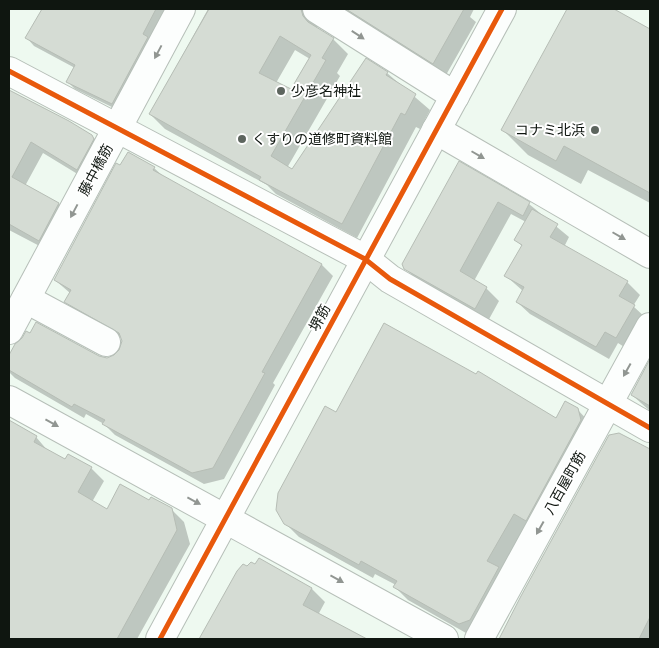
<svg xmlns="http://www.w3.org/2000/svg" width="659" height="648" font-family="'Fira Sans','Noto Sans JP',sans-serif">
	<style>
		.shadow { fill: #0003; fill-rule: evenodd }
		.building { fill: #d5dcd4; stroke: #b6bdb5; fill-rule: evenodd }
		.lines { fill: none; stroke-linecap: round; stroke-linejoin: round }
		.minor-casing { stroke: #b6bfb8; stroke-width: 30 }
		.major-casing { stroke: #b6bfb8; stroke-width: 30 }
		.minor { stroke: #fcfefd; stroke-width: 28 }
		.major { stroke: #fcfefd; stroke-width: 28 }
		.cycleway-casing { stroke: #fff; stroke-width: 8 }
		.cycleway { stroke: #e8590c; stroke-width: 5 }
		.oneway { fill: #919692 }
		.poi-dot { fill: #5d655e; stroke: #fff; stroke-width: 2 }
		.labels { text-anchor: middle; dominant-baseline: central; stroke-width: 4; stroke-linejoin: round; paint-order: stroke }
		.poi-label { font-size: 14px; fill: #0f1610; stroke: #fff; text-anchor: start }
		.street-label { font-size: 14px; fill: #0f1610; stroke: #fff }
	</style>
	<rect width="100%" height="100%" fill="#eef9f0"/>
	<!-- shadow -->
	<g class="shadow">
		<path d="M39 9H170L116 109 75 89 68 82 75 68 34 46 27 38 42 11Z"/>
		<path d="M208 9H304L317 22V29L333 39 348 54 337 73 340 76 287 168 292 171 387 73 430 110 420 129 416 127 357 238 276 194 267 185 165 129 150 114ZM295 50 310 59 292 91 276 83Z"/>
		<path d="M342 9H474L470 17 476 22 446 75Z"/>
		<path d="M569 9H610L650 32V203L588 170 581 184 528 155 503 130Z"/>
		<path d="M9 91 92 136 104 149 89 181 43 153 25 186 59 204 71 216 51 252 9 230Z"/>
		<path d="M459 163 529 204 569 237 564 247 627 282 640 295 633 306 647 319 629 350 618 343 609 359 530 314 517 302 523 291 506 276 523 247 516 240 526 222 511 214 474 281 486 288 499 301 488 321 419 282 406 269Z"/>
		<path d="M154 168 164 177 322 265 333 276 273 383 275 385 224 479 204 484 115 435 104 424 86 414 84 418 15 378 9 372V357L16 345 107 359 114 357 121 350 122 337 77 313 66 302 70 293 55 280Z"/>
		<path d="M650 362V411L632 395Z"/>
		<path d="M577 409 591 424 473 637 408 600 395 587 396 585 375 574 373 578 299 537 285 523 336 414 556 419Z"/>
		<path d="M9 421 36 437 48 451 66 461 91 468 104 481 92 502 107 511 150 502 171 509 184 522 190 544 137 639H9Z"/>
		<path d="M619 434 650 451V639H501L610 436Z"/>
		<path d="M259 560 312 589 325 602 318 615 352 633 358 639H200L232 581 248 568 256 566Z"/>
	</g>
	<!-- building -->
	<g class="building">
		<path d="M42 9H156L143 34 148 37 112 104 66 82 75 65 25 38Z"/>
		<path d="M209 9H301L303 16 308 22 334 38 322 58 326 60 271 156 292 169 366 58 388 72 386 75 416 94 405 115 401 113 342 224 259 180 261 177 149 114ZM280 36 311 55 291 89 259 73Z"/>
		<path d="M346 9H464L433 64Z"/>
		<path d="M567 9H614L650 29V193L564 146 556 161 501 130Z"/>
		<path d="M9 90 69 121 92 135 94 139 77 170 31 142 12 177 59 203 39 241 9 224Z"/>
		<path d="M128 152 155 167 153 170 322 264 262 372 265 373 213 468 192 473 102 424 105 420 74 404 72 407 9 370V355L15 344 22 338 26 331 30 333 36 322 99 356 107 358 114 355 119 350 122 341 119 333 64 302 71 290 54 280 116 163 120 165Z"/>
		<path d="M459 161 530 202 523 216 498 202 460 271 487 287 475 309 404 269 402 264Z"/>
		<path d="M532 209 558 224 550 237 628 281 619 296 635 305 616 338 605 332 596 347 516 302 524 287 504 276 522 245 514 240Z"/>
		<path d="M384 323 476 374 478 371 556 418 565 401 578 408 581 420 526 521 514 514 487 561 499 567 470 620 459 624 393 587 397 581 361 561 359 565 284 524 276 510 278 493 325 406 336 412Z"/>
		<path d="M650 359V406L631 395Z"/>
		<path d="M9 420 37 436 34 442 65 459 68 454 92 467 78 492 107 509 120 484 149 500 151 497 172 508 177 530 117 639H9Z"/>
		<path d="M619 433 650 449V617L639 639H499L521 596 609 435Z"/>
		<path d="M259 558 312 588 303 605 367 639H199L237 571 243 564 247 566 251 562 255 564Z"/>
	</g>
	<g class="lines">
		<!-- minor casing -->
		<g class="minor-casing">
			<g id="minor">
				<path d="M317 9 455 96"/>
				<path d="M9 71 365 259 390 279 650 428"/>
				<path d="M436 130 650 254"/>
				<path d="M26 299 106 342"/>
				<path d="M9 330 181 9"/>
				<path d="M9 400 444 639"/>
				<path d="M479 639 650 327"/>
			</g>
		</g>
		<!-- major casing -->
		<g class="major-casing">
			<path id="major" d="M160 639 502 9"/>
		</g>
		<!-- minor -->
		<use href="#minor" class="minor"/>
		<!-- major -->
		<use href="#major" class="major"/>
		<!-- cycleway casing -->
		<g class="cycleway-casing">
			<g id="cycleway">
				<path d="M9 71 365 259 390 279 650 428"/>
				<path d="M160 639 502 9"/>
			</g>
		</g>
		<!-- cycleway -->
		<use href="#cycleway" class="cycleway"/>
	</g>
	<!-- one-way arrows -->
	<defs><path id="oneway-solid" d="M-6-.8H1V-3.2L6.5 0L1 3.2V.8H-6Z" transform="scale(1.25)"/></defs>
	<g class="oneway">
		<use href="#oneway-solid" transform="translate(358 35) rotate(33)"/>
		<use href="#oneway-solid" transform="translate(158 52) rotate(118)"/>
		<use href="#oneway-solid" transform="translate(478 155) rotate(30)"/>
		<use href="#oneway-solid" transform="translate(74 211) rotate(118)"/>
		<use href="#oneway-solid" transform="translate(619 236) rotate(30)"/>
		<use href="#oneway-solid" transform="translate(627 370) rotate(119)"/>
		<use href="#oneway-solid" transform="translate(52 423) rotate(29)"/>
		<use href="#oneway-solid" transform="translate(194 501) rotate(28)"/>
		<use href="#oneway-solid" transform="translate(540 528) rotate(119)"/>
		<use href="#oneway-solid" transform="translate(337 579) rotate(29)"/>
	</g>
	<!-- markers -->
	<g class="poi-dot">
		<circle cx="281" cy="91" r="5"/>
		<circle cx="595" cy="130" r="5"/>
		<circle cx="242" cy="139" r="5"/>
	</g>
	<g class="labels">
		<!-- poi labels -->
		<g class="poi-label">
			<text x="291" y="91">少彦名神社</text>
			<text x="585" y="130" text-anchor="end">コナミ北浜</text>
			<text x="252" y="139">くすりの道修町資料館</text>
		</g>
		<!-- street labels -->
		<g class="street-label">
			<text transform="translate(96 170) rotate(-62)">藤中橋筋</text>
			<text transform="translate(320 318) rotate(-62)">堺筋</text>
			<text transform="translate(565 483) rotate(-61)">八百屋町筋</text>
		</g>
	</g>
	<!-- border -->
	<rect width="659" height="648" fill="none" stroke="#0f1610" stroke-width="20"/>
</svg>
